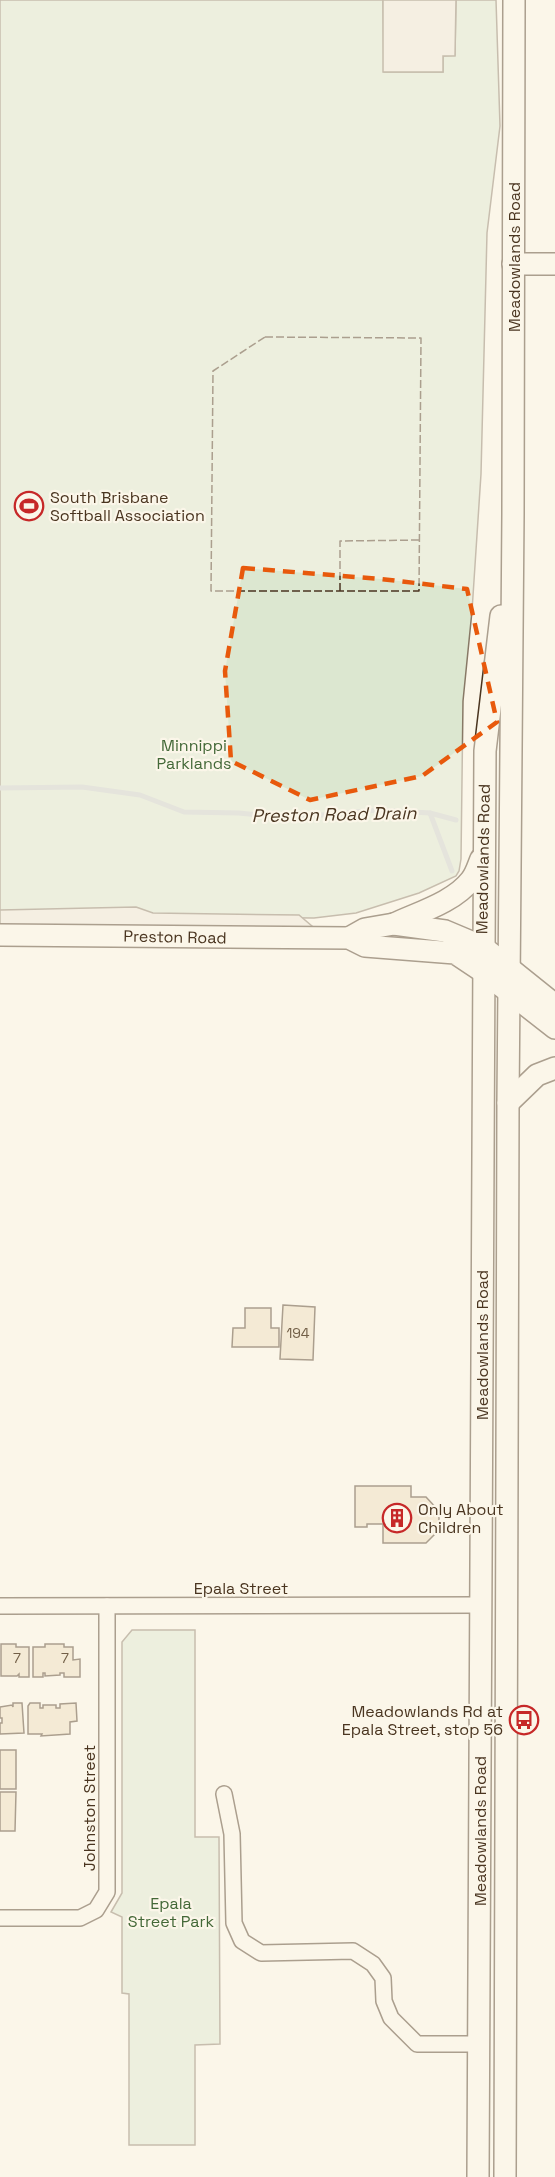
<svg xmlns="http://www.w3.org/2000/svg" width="555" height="2177" font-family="'Space Grotesk',sans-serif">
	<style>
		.green { fill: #dce7d0; stroke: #887966; stroke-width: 1.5 }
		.parking { fill: #ede7d9; stroke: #887966; stroke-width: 1.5 }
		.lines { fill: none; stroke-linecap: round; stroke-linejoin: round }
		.stream { stroke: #c9cecd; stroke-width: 5 }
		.building { fill: #ecdcbc; stroke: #4a3520; stroke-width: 1.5 }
		.street-casing { stroke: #4a3520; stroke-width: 18 }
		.secondary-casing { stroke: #4a3520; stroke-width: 24 }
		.street { stroke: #fbf6e9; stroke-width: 15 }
		.secondary { stroke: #fbf6e9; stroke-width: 21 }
		.fence { stroke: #4a3520; stroke-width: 1.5; stroke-dasharray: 8 3; stroke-linecap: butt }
		.marked { fill: none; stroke: #e8590c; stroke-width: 4.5; stroke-dasharray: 12 8; stroke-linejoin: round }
		.labels { text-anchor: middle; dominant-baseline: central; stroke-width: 4.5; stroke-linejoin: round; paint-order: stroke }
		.number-label { font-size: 14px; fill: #725f47 }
		.street-label { font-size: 16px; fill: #4a3520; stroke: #fbf6e9 }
		.poi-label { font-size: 16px; fill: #4a3520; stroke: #fbf6e9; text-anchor: start }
		.park-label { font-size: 16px; fill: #436837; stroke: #fbf6e9 }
		.water-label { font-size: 18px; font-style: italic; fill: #4a3520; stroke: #fbf6e9 }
	</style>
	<rect width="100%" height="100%" fill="#fbf6e9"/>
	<!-- green -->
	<g class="green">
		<path d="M0 0H383L384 72H443V56L455 55 456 0H496L500 126 487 233 481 474 472 611 463 701 461 859 459 871 456 876 419 893 356 913 314 918 0 916Z"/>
		<path d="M132 1630H195V1837H219L220 2044 195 2045V2145H129V1994L122 1993V1917L111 1912 122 1893V1642Z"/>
	</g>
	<!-- parking -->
	<g class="parking">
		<path d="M383 0H456L455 56H443V72H383Z"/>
		<path d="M136 907 153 913 299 915 326 938 0 935V910Z"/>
	</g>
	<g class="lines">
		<!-- stream -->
		<g class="stream">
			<path d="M0 788 82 787 140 795 184 812 239 813 288 818 378 810 430 813 456 820"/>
			<path d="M430 813 452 871"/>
		</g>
	</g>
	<!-- building -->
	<g class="building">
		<path d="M283 1305 315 1307 313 1360 280 1359Z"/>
		<path d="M245 1308H271V1328H279V1347H232L233 1328H245Z"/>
		<path d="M355 1486H411V1497H426L439 1511V1530L426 1543H383V1524H367V1527H355Z"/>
		<path d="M1 1644H16V1647H29V1677H19V1674L17 1676H1Z"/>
		<path d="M45 1644H64V1647H73V1660L80 1659V1677H64V1673H60V1675L45 1676V1673H43V1677H33V1647H45Z"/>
		<path d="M13 1703H22L24 1733 0 1734V1723H2V1718H0V1707L12 1705 13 1707Z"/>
		<path d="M30 1703H40V1708H43V1705H56V1708H60V1704L76 1703 77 1721 70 1722V1734L41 1736 42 1734H28V1706Z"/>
		<rect x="0" y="1750" width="16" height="39"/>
		<path d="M0 1792H16L15 1831H0Z"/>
	</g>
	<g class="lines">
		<!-- street casing -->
		<g class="street-casing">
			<g id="street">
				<path d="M0 1606 481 1605"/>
				<path d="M224 1794 232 1834 234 1923 242 1941 261 1953 353 1951 373 1964 383 1978 384 2001 391 2018 417 2044H479"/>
				<path d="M0 1918H80L96 1910 107 1892V1606"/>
			</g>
		</g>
		<!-- secondary casing -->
		<g class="secondary-casing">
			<g id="secondary">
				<path d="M513 264H555"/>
				<path d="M394 924C420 912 454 902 471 880 476 874 478 866 481 859"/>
				<path d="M0 935 349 938 365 946 455 953 482 971 555 1028"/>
				<path d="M349 938 365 929 394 924 445 931 483 947 555 1005"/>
				<path d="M508 1103 537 1075 555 1068"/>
				<path d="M478 2177 485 751 501 616"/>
				<path d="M505 2177 508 1103 513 514 514 0"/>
			</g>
		</g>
		<!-- street -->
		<use href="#street" class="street"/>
		<!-- secondary -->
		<use href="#secondary" class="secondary"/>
		<!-- fence -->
		<g class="fence">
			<path d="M265 337 421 338 419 591H211L213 371Z"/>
			<path d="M340 591V541L420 540"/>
		</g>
	</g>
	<!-- marked area -->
	<path d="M0 0H555V2177H0ZM243 568 381 579 467 589 497 722 422 776 310 800 231 761 225 671Z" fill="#fbf6e9" fill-opacity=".55" fill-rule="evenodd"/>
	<path class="marked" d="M243 568 381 579 467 589 497 722 422 776 310 800 231 761 225 671Z"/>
	<!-- icons -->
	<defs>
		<g id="stadium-ring" transform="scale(1.5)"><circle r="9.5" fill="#fbf6e9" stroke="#c62828" stroke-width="1.5"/><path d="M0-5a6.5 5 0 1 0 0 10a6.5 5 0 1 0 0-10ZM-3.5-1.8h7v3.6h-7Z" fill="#c62828"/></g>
		<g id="building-ring" transform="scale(1.5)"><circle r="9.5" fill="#fbf6e9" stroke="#c62828" stroke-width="1.5"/><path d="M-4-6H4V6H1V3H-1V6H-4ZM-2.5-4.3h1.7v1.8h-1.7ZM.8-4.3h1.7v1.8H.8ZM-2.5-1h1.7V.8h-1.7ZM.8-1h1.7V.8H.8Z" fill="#c62828"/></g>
		<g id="bus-ring" transform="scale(1.5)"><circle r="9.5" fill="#fbf6e9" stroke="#c62828" stroke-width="1.5"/><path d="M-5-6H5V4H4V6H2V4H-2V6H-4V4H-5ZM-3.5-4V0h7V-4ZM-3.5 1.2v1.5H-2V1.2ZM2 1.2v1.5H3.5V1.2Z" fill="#c62828"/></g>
	</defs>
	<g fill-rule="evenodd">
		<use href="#stadium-ring" x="29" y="506"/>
		<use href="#building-ring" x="397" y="1518"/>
		<use href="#bus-ring" x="524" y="1720"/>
	</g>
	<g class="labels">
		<!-- number labels -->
		<g class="number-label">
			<text x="298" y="1333">194</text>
			<text x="17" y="1658">7</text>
			<text x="65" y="1658">7</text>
		</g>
		<!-- street labels -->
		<g class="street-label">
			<text transform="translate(514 257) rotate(-90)">Meadowlands Road</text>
			<text transform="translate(483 859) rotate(-89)">Meadowlands Road</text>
			<text transform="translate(175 937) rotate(1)">Preston Road</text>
			<text transform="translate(482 1345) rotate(-90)">Meadowlands Road</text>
			<text x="241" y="1588">Epala Street</text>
			<text transform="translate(89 1808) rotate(-90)">Johnston Street</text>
			<text transform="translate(480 1831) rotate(-90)">Meadowlands Road</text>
		</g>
		<!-- poi labels -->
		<g class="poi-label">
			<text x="50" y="497">South Brisbane<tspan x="50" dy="18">Softball Association</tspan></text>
			<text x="418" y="1509">Only About<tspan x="418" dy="18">Children</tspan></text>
			<text x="503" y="1711" text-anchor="end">Meadowlands Rd at<tspan x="503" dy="18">Epala Street, stop 56</tspan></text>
		</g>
		<!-- park labels -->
		<g class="park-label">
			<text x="194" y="745">Minnippi<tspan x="194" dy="18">Parklands</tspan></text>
			<text x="171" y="1903">Epala<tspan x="171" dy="18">Street Park</tspan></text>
		</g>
		<!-- water labels -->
		<g class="water-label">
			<text transform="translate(334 814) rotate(-1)">Preston Road Drain</text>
		</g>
	</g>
</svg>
